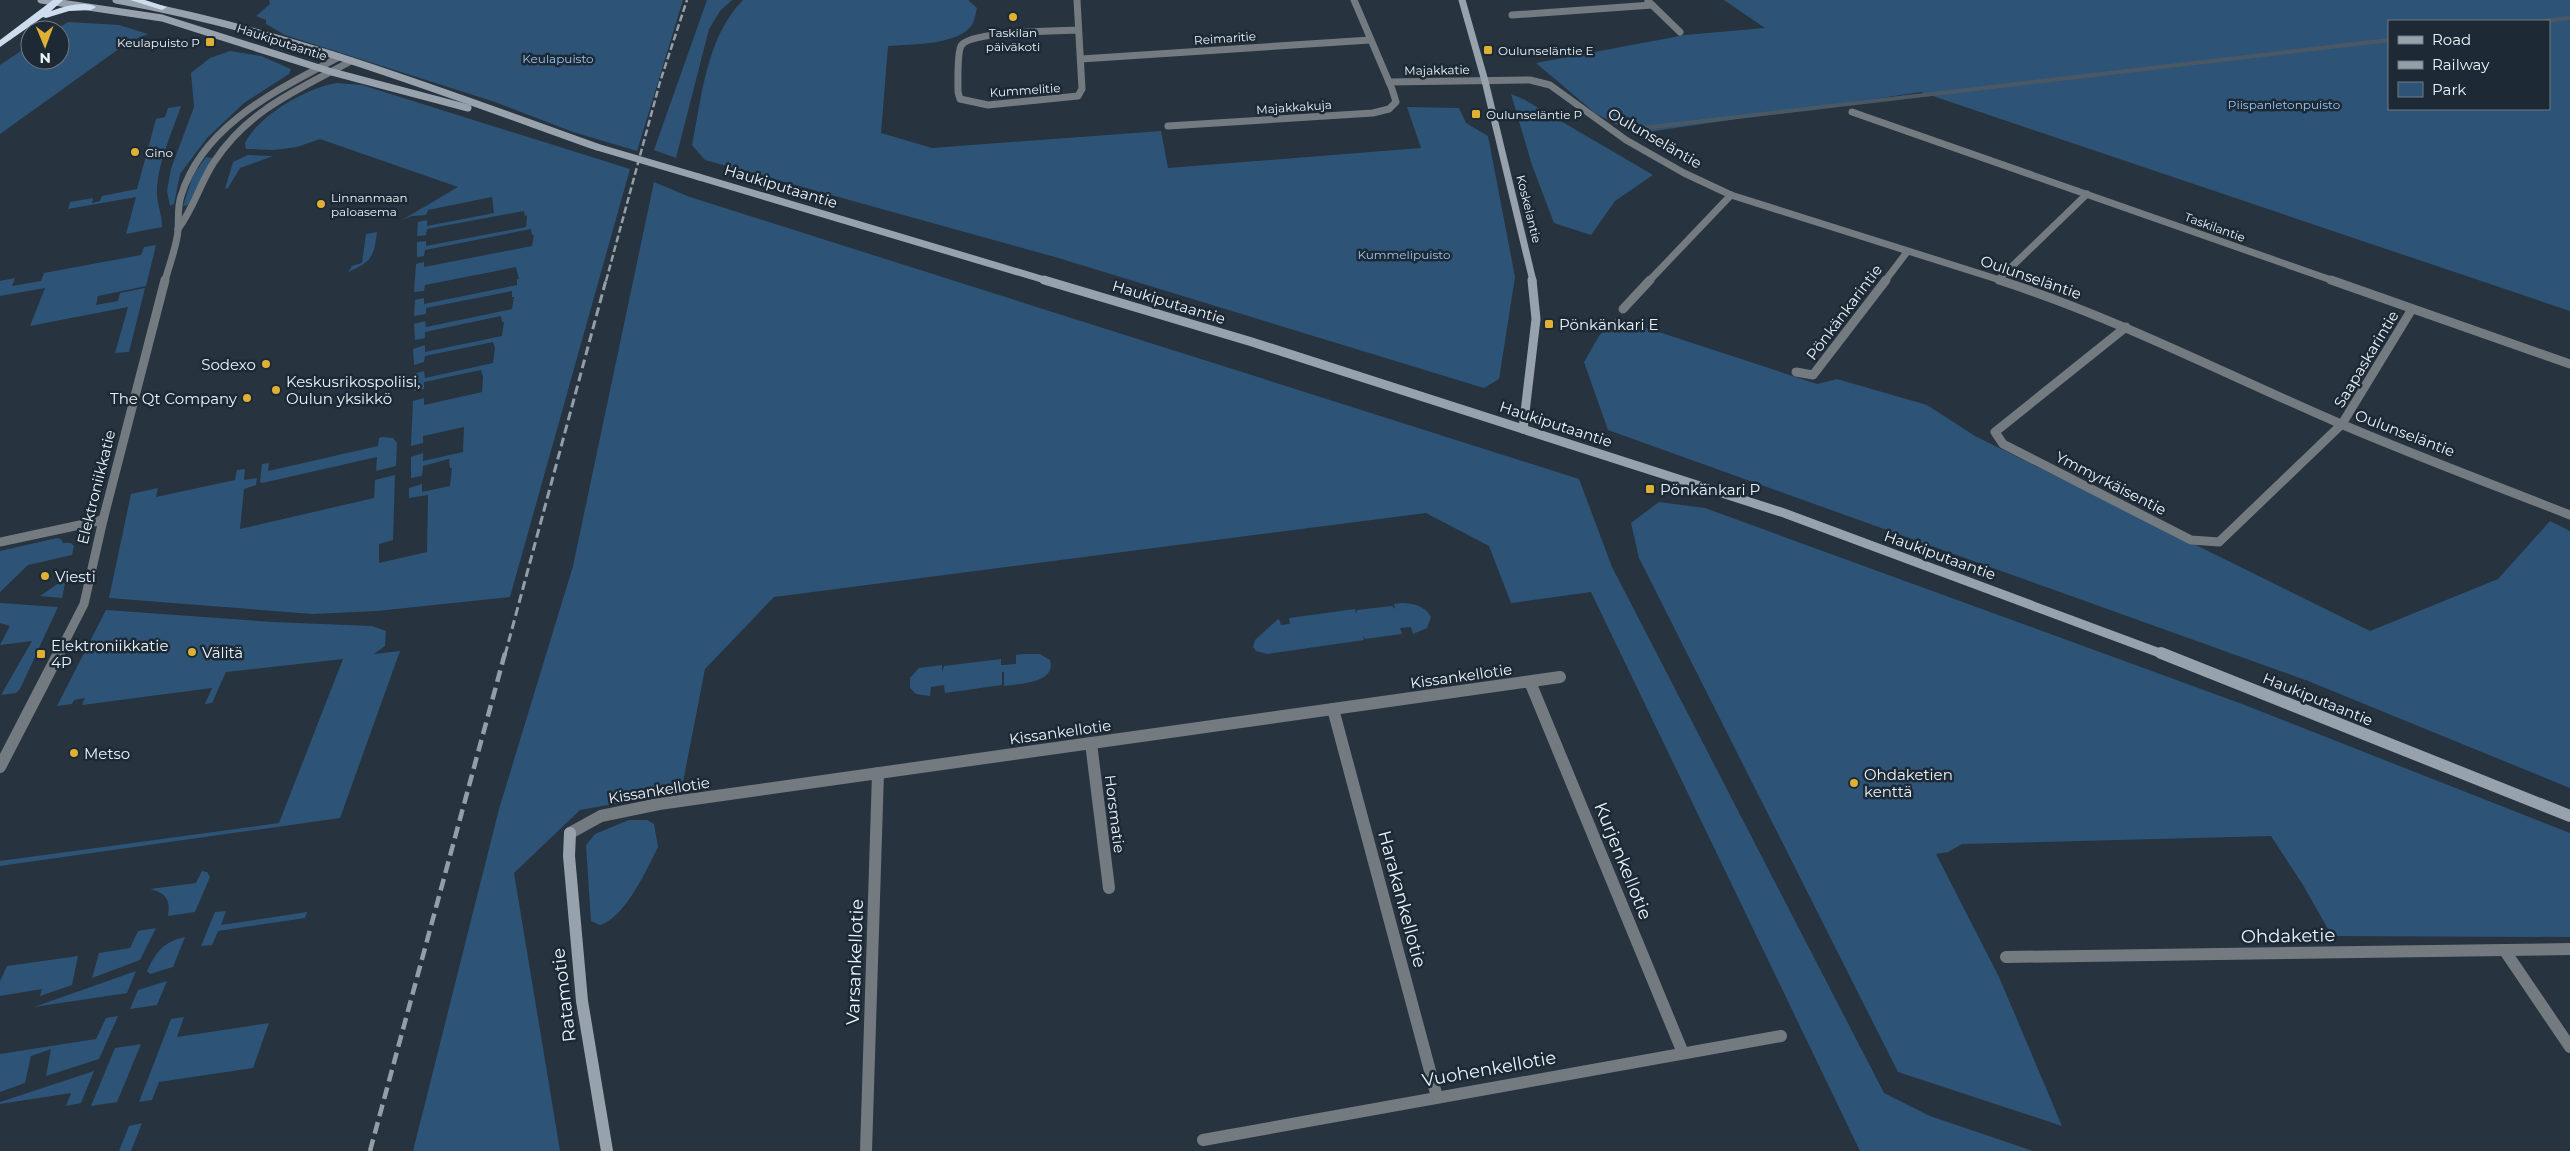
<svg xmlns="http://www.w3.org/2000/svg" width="2570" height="1151" font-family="Montserrat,sans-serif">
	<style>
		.green { fill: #2d5477; fill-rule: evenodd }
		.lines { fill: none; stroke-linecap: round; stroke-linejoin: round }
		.stream { stroke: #4a5866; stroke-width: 4 }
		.street-far2 { stroke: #737a80; stroke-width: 7 }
		.street-far1 { stroke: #737a80; stroke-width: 9 }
		.street { stroke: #737a80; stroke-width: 12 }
		.secondary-far2 { stroke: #98a2ac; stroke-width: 7 }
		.secondary-far1 { stroke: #98a2ac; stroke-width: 9 }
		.secondary { stroke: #98a2ac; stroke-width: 12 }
		.highway { fill: #cedded; fill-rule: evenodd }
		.rail-far2 { stroke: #949ea7; stroke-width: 2.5; stroke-dasharray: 7 3; stroke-linecap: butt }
		.rail-far1 { stroke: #949ea7; stroke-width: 3; stroke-dasharray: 9 4.5; stroke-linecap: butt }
		.rail { stroke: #949ea7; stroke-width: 4.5; stroke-dasharray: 12 6; stroke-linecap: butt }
		.secondary-bridge { stroke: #98a2ac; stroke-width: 7 }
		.poi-dot { fill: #dfb034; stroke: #1d2934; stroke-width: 2 }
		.labels { text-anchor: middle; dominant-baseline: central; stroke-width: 5; stroke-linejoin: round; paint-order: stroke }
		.far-poi-label { font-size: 12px; fill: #ebf3fa; stroke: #1d2934; text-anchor: start }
		.far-street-label { font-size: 12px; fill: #ebf3fa; stroke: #1d2934 }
		.far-park-label { font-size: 12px; fill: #98c6f3; stroke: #1d2934 }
		.street-label { font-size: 15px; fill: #ebf3fa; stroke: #1d2934 }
		.poi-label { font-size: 15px; fill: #ebf3fa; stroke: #1d2934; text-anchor: start }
		.near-street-label { font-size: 18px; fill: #ebf3fa; stroke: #1d2934 }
	</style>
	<rect width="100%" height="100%" fill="#27333f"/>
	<!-- green -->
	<g class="green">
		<path d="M269 0H683L637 151 573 132 495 102 285 35 266 24V20L256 16 270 4Z"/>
		<path d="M707 0H732L720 11 709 29 676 158 654 150Z"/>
		<path d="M743 0H968L977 8C976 12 975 18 973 23 961 46 909 44 888 46L881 133 932 148 1161 131 1168 168 1421 148 1407 107 1459 108 1466 123 1488 136 1515 277 1499 379 1484 388 1055 257 705 160 692 145C702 96 706 38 743 0Z"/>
		<path d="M1724 0H2570V311L1921 92 1634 134 1595 113 1536 63 1685 35 1765 28ZM2389 21H2549V109H2389Z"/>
		<path d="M68 22 119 25 148 34 127 43 0 134V65L30 45V60H60V30H55Z"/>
		<path d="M230 51 261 56 291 69 289 74 244 103 207 138 180 174 174 204 170 206 167 191 171 169 194 107 191 73 210 58Z"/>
		<path d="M337 83 362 85 630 169 510 597 377 611 312 614 109 598 131 494 158 488 156 497 235 480 237 470 245 469 244 480 257 478 256 485 244 489 240 529 374 498 375 480 395 475 393 540 379 544V563L427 552 428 495 409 498V488L422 484V492L450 486 452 468H450L449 459 423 466 422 476 411 478V457L423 453V461L463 452 464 427 423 436V443L411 446 413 401 424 398V405L482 392 483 377 481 370 424 382V389L414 391 413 374 424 371 425 378 493 363 495 348 493 342 425 356 424 362 414 365 413 349 425 345V352L502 336 504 322H502L501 316 425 332V338L415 340 414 324 425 321 426 327 512 309 514 297H512V291L426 308V314L414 316 415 300 424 298V304L517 285V279H519L516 267 425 285 424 291 414 292 416 264 424 262V267L532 246 534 235H532L531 229 425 250 424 256 417 257V242L426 241V246L526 227 527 215 525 216 524 211 427 229 426 235 417 236 418 222 427 220V226L494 213 492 197 428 210 426 215 412 216 402 220 458 187 320 139 297 147 274 150 246 149 245 143C259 115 306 88 337 83Z"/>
		<path d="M1511 94 1525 100 1653 175 1615 201 1591 235 1554 223 1532 165Z"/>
		<path d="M181 106C172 133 157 164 157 193 157 204 162 214 162 227L126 234 136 197 68 209 70 202 93 198 92 203 100 201 102 196 137 189 156 119 165 117 168 108Z"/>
		<path d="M248 155 273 156 240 168 228 188 225 189 233 162Z"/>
		<path d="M206 157 212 158 188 205 183 206 193 175Z"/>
		<path d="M654 182 690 197 1579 479 1612 567 1884 1093 1930 1116 2033 1151H1860L1591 592 1511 603 1489 546 1426 513 774 597 705 669 681 792 580 810 514 873 560 1151H413L499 809 573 566Z"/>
		<path d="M377 232C374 256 372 262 348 272L352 266 362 263 366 234Z"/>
		<path d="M156 245 146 286 98 296 96 305 118 301 120 293 145 288 129 352 115 353 128 307 30 326 45 288 0 296V281L15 278 12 286 41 281 44 273 141 255 144 247Z"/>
		<path d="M1616 318 1817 384 1837 379 1927 405 1975 436 2370 631 2498 579 2550 521 2570 531V788L2308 681 1608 430 1584 362 1599 336Z"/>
		<path d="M382 437 393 438 397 443 396 466 376 471 377 457 262 483 260 482 262 464 269 463 268 471 378 446 379 438Z"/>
		<path d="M1659 502 1705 508 2242 704 2570 833V937L2332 936 2303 885 2271 836 1962 844 1948 852 1936 854 1999 977 2062 1126 1898 1072 1639 558 1631 523Z"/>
		<path d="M57 538 61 539 63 543H71L74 546 72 555 28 565 0 592V551Z"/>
		<path d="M59 583H65L62 598 40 596Z"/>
		<path d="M0 603 58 607 20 689 16 693 1 695 32 641 0 645 10 626 0 623Z"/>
		<path d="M1402 603C1414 603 1426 607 1431 617L1427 628 1413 634 1411 627 1400 628 1402 634 1365 639 1363 636 1364 640 1267 654 1256 651 1253 647 1255 640 1277 620 1279 619 1281 625 1290 624 1289 618 1355 609 1356 614 1357 610 1392 606 1395 609 1394 604Z"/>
		<path d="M106 610 272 622 372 626 386 631 385 646 374 654 400 651 340 818 0 866V861L279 823 343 659 226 672 212 703 205 704 212 688 82 705 85 698 74 700 72 704 57 706Z"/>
		<path d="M1024 654H1040L1050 660C1057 683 1018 684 1004 686V672H1002V685L945 693 944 685 931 687 930 696 916 694 910 688V678L919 668 942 665V672L944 666 1001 659V665H1003L1016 664V655Z"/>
		<path d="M629 820H647L654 824 658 847C647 869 625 918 600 925L591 921 586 845 595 834Z"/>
		<path d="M202 871 207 872 210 877 195 912 168 916C171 900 166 893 150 889L196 883Z"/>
		<path d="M226 911 221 925 307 912 305 918 218 931 212 945 201 946 215 912Z"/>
		<path d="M156 928 140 960 92 978 99 953 130 948 138 931Z"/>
		<path d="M185 937 173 967 150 974 147 971C156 952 163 942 185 937Z"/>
		<path d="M78 956 72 985 40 996 42 989 0 996V981L7 966Z"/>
		<path d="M136 971 127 993 34 1007Z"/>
		<path d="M167 981 157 1005 130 1009 138 990Z"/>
		<path d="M118 1016 99 1059 46 1076 51 1049 31 1056 25 1083 0 1092V1054L96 1039 106 1018Z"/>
		<path d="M184 1017 177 1037 269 1023 253 1068 159 1082 152 1100 139 1102 171 1019Z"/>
		<path d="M141 1044 117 1102 91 1106 115 1048Z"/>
		<path d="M94 1071 81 1103 66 1106 71 1093 0 1104V1102Z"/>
		<path d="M142 1123 131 1151H119L129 1126Z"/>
	</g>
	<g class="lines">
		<!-- stream -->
		<g class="stream">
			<path d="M2544 21 2570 18"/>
			<path d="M1636 129 2389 40"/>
		</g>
		<!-- street-far2 -->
		<g class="street-far2">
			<path d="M1077 0 1082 89 1078 96 988 105 960 99 958 92C958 82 957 54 961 46 969 31 1057 31 1077 30"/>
			<path d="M1648 1 1680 32"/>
			<path d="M1512 15 1652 5"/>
			<path d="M1081 59 1370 40"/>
			<path d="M1389 82 1530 80 1550 85 1626 140 1684 173 1731 195 2003 281"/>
			<path d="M1852 112 2334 281"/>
			<path d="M1168 126 1373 113 1389 109 1396 102 1392 89 1354 0"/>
			<path d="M178 229C194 208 200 183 214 162 249 109 298 90 351 61"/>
			<path d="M1999 279 2087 194"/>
			<path d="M165 281C169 265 177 246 178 230 179 218 177 208 181 196 203 124 278 90 339 57"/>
			<path d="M1649 281 1731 195"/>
			<path d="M1885 281 1907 252"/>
		</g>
		<!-- street-far1 -->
		<g class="street-far1">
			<path d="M1999 280C2117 318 2227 375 2341 424 2416 456 2494 485 2570 515"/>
			<path d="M2331 280 2570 364"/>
			<path d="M1623 309 1650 280"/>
			<path d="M2126 327 1995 432 2003 444 2191 540 2219 542 2342 424 2412 309"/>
			<path d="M1796 372 1813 375 1886 280"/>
			<path d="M0 542 103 520"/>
			<path d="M58 655 84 604 103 520 165 280"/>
		</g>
		<!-- street -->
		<g class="street">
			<path d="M1530 682 1683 1053"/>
			<path d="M1333 709 1437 1097"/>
			<path d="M1091 743 1109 888"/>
			<path d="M0 767 59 653"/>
			<path d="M570 833 601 816 659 804 1560 677"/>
			<path d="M2505 951 2570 1047"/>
			<path d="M2006 957 2570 949"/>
			<path d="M1203 1140 1781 1036"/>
			<path d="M866 1151 878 773"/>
		</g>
		<!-- secondary-far2 -->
		<g class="secondary-far2">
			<path d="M41 0 162 18 332 72 468 108"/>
			<path d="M116 0C284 30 437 90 597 147"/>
			<path d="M1462 0 1485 81 1533 281"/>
			<path d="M699 177 1048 281"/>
		</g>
		<!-- secondary-far1 -->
		<g class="secondary-far1">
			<path d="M1044 280 1252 342 1784 513 2165 655"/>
			<path d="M1523 429 1536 319 1532 280"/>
		</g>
		<!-- secondary -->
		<g class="secondary">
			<path d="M2161 653 2570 816"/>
			<path d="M570 833 569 856 582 1001 607 1151"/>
		</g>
		<!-- highway -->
		<g class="highway">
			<path d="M53 0H63L51 11C62 7 85 0 96 7L91 10 69 11 46 18 43 17 0 47V40Z"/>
			<path d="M130 0H145L167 7 162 10Z"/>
		</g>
		<!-- rail-far2 -->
		<path class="rail-far2" d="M606 281 660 82 687 0"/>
		<!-- rail-far1 -->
		<path class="rail-far1" d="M505 655 606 280"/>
		<!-- rail -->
		<path class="rail" d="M370 1151 505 653"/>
		<!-- secondary-bridge -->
		<path class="secondary-bridge" d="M597 147 699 177"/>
	</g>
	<!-- markers -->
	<g class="poi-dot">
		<circle cx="1013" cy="17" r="5"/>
		<rect x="205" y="37" width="10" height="10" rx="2.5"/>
		<rect x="1483" y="45" width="10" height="10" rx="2.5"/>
		<rect x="1471" y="109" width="10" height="10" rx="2.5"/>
		<circle cx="135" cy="152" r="5"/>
		<circle cx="321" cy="204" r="5"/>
		<rect x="1544" y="319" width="10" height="10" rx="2.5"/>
		<circle cx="266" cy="364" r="5"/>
		<circle cx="276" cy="390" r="5"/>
		<circle cx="247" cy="398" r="5"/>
		<rect x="1645" y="484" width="10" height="10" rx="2.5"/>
		<circle cx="45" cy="576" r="5"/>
		<circle cx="192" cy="652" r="5"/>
		<rect x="36" y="649" width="10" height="10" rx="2.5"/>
		<circle cx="74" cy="753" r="5"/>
		<circle cx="1854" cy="783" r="5"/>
	</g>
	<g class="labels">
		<!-- far-poi labels -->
		<g class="far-poi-label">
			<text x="1013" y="32" text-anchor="middle">Taskilan<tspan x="1013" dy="14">päiväkoti</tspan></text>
			<text x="200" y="42" text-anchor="end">Keulapuisto P</text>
			<text x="1498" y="50">Oulunseläntie E</text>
			<text x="1486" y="114">Oulunseläntie P</text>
			<text x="145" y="152">Gino</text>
			<text x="331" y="197">Linnanmaan<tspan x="331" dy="14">paloasema</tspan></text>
		</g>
		<!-- far-street labels -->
		<g class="far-street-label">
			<text transform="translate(1225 38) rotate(-4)">Reimaritie</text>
			<text transform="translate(282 42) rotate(18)">Haukiputaantie</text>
			<text transform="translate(1437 70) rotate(-1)">Majakkatie</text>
			<text transform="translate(1025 90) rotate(-4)">Kummelitie</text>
			<text transform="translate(1294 107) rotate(-4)">Majakkakuja</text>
			<text transform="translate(1529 209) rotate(76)">Koskelantie</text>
			<text transform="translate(2215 227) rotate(20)">Taskilantie</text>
		</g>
		<!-- far-park labels -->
		<g class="far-park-label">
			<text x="558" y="58">Keulapuisto</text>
			<text x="2284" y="104">Piispanletonpuisto</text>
			<text x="1404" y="254">Kummelipuisto</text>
		</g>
		<!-- street labels -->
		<g class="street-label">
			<text transform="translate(1655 138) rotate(30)">Oulunseläntie</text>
			<text transform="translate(781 186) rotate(17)">Haukiputaantie</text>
			<text transform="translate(2031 277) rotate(19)">Oulunseläntie</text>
			<text transform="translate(1169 302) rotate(17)">Haukiputaantie</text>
			<text transform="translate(1844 312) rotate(-53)">Pönkänkarintie</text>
			<text transform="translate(2366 359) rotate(-59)">Saapaskarintie</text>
			<text transform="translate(1556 424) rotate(18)">Haukiputaantie</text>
			<text transform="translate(2405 433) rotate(21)">Oulunseläntie</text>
			<text transform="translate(2111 483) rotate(27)">Ymmyrkäisentie</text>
			<text transform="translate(96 487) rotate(-76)">Elektroniikkatie</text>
			<text transform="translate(1940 555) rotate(20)">Haukiputaantie</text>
			<text transform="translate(1461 676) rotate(-8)">Kissankellotie</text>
			<text transform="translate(2318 699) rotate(22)">Haukiputaantie</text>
			<text transform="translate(1060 732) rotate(-8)">Kissankellotie</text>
			<text transform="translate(659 790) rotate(-9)">Kissankellotie</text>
			<text transform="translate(1115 814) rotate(83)">Horsmatie</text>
		</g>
		<!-- poi labels -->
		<g class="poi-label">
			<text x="1559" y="324">Pönkänkari E</text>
			<text x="256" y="364" text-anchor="end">Sodexo</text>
			<text x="286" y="381">Keskusrikospoliisi,<tspan x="286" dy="17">Oulun yksikkö</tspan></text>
			<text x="237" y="398" text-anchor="end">The Qt Company</text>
			<text x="1660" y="489">Pönkänkari P</text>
			<text x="55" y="576">Viesti</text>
			<text x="51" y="645">Elektroniikkatie<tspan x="51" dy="17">4P</tspan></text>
			<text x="202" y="652">Välitä</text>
			<text x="84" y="753">Metso</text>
			<text x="1864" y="774">Ohdaketien<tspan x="1864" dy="17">kenttä</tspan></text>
		</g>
		<!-- near-street labels -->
		<g class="near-street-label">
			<text transform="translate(1623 861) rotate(68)">Kurjenkellotie</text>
			<text transform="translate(1402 899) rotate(75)">Harakankellotie</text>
			<text transform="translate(2288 936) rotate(-1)">Ohdaketie</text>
			<text transform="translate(855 962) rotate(-88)">Varsankellotie</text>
			<text transform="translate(564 995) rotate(-97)">Ratamotie</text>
			<text transform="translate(1489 1069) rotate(-10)">Vuohenkellotie</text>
		</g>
	</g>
	<!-- legend -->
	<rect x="2388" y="20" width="162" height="90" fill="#1d2934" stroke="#6f7a83"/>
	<rect x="2398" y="36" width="25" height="8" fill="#98a2ac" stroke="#6f7a83"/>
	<text x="2432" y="45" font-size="15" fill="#ebf3fa">Road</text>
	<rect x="2398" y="61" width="25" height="8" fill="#949ea7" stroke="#6f7a83"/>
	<text x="2432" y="70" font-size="15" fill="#ebf3fa">Railway</text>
	<rect x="2398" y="82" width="25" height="15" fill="#2d5477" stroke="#6f7a83"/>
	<text x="2432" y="95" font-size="15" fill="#ebf3fa">Park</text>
	<!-- north arrow -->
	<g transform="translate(45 45) rotate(179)"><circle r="24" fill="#1d2934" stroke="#6f7a83"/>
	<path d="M0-4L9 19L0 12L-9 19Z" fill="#dfb034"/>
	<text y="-8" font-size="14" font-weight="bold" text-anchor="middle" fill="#ebf3fa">N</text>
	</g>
</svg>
